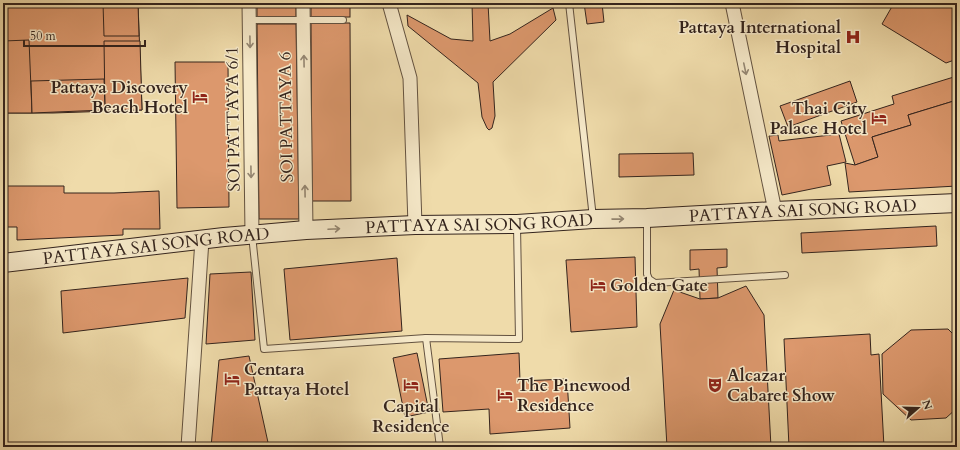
<svg xmlns="http://www.w3.org/2000/svg" width="960" height="450" font-family="Cardo,serif">
	<style>
		.building { fill: #dc986d; stroke: #34241d }
		.lines { fill: none; stroke-linecap: round; stroke-linejoin: round }
		.service-casing { stroke: #635240; stroke-width: 8 }
		.minor-casing { stroke: #635240; stroke-width: 15 }
		.secondary-casing { stroke: #34241d; stroke-width: 20 }
		.service { stroke: #f5e8c8; stroke-width: 6 }
		.minor { stroke: #f5e8c8; stroke-width: 13 }
		.secondary { stroke: #f5e8c8; stroke-width: 18 }
		.oneway { stroke: #948672 }
		.labels { text-anchor: middle; dominant-baseline: central; stroke-width: 3; stroke-linejoin: round; paint-order: stroke }
		.poi-label { font-size: 17px; font-weight: bold; fill: #34241d; stroke: #f5e8c8; text-anchor: start }
		.street-label { font-size: 17px; fill: #34241d; stroke: #f5e8c8 }
	</style>
	<rect width="100%" height="100%" fill="#efdbaa"/>
	<filter id="stains"><feTurbulence type="fractalNoise" baseFrequency=".005" numOctaves="4"/><feColorMatrix values="0 0 0 0 .2 0 0 0 0 .09 0 0 0 0 .02 0 0 0 .5 -.17"/></filter>
	<radialGradient id="worn" r=".72"><stop offset=".6" stop-color="#630" stop-opacity="0"/><stop offset="1" stop-color="#630" stop-opacity=".3"/></radialGradient>
	<!-- building -->
	<g class="building">
		<path d="M3 3H28L29 34H3Z"/>
		<path d="M3 3H138L142 110 53 113H3Z"/>
		<path d="M103 3H138L139 36H104Z"/>
		<rect x="257" y="3" width="39" height="14"/>
		<rect x="311" y="3" width="39" height="14"/>
		<path d="M472 3H488L490 41 510 34 553 8 556 20 493 82 495 116 492 128 489 130 487 128 482 117 478 83 408 26 407 15 451 39 473 41Z"/>
		<path d="M584 3H602L604 22 587 24Z"/>
		<path d="M894 3H951L957 26V59L946 63 882 24Z"/>
		<path d="M951 3H957V26Z"/>
		<path d="M311 23H350L351 201H312Z"/>
		<path d="M257 24H296L299 219H259Z"/>
		<path d="M29 40 32 113H3V41Z"/>
		<path d="M104 41H140L142 110H105Z"/>
		<path d="M175 62H228L229 207 177 208Z"/>
		<path d="M957 76V100L908 115 911 125 872 137 878 157 855 165 841 121 894 104 892 96Z"/>
		<path d="M104 79 105 110 32 113 31 81Z"/>
		<path d="M850 81 857 102 788 127 780 106Z"/>
		<path d="M957 100V186L849 192 845 163 855 165 878 157 872 137 911 125 908 115Z"/>
		<path d="M839 134 846 162 827 166 831 185 782 195 769 136 778 135 779 141Z"/>
		<path d="M693 153 694 175 619 177V154Z"/>
		<path d="M3 186H64V193H114L159 191 160 229H123V235L17 240V227H3Z"/>
		<path d="M936 226 937 246 802 253 801 233Z"/>
		<path d="M727 249V267L717 268 718 298 700 299 699 269 690 270V250Z"/>
		<path d="M635 257 637 327 571 332 566 260Z"/>
		<path d="M397 258 402 331 290 340 284 269Z"/>
		<path d="M251 272 255 340 206 344 210 274Z"/>
		<path d="M188 278 185 318 63 333 61 291Z"/>
		<path d="M746 286 764 315 771 447H667L660 324 674 290 700 299 718 298Z"/>
		<path d="M948 329 957 338V408L946 418 911 420 883 394 882 354 911 330Z"/>
		<path d="M870 334 871 355 879 354 884 447H789L784 339Z"/>
		<path d="M417 353 429 412 405 417 393 358Z"/>
		<path d="M519 353 520 381 567 379 570 428 490 434 489 409 443 412 439 359Z"/>
		<path d="M249 356 269 447H211L219 360Z"/>
	</g>
	<g class="lines">
		<!-- service casing -->
		<g class="service-casing">
			<g id="service">
				<path d="M569 3 593 218"/>
				<path d="M250 20H343"/>
				<path d="M647 220V274L649 279 655 283 785 275"/>
				<path d="M252 235 264 349 426 338 519 339 517 226"/>
				<path d="M426 338 440 447"/>
			</g>
		</g>
		<!-- minor casing -->
		<g class="minor-casing">
			<g id="minor">
				<path d="M249 3 252 234"/>
				<path d="M303 3 306 230"/>
				<path d="M389 3 410 78 415 225"/>
				<path d="M732 3 775 211"/>
				<path d="M188 447 202 240"/>
			</g>
		</g>
		<!-- secondary casing -->
		<g class="secondary-casing">
			<g id="secondary">
				<path id="s1" d="M3 263 224 237 306 230 415 225 517 224 593 219 647 218 775 211 957 203"/>
			</g>
		</g>
		<!-- service -->
		<use href="#service" class="service"/>
		<!-- minor -->
		<use href="#minor" class="minor"/>
		<!-- secondary -->
		<use href="#secondary" class="secondary"/>
	</g>
	<!-- one-way arrows -->
	<defs><path id="oneway-shaft" d="M-6 0H5M1.5-3L5.5 0L1.5 3" fill="none" stroke-width="1.6" stroke-linecap="round" stroke-linejoin="round"/></defs>
	<g class="oneway">
		<use href="#oneway-shaft" transform="translate(250 42) rotate(89)"/>
		<use href="#oneway-shaft" transform="translate(304 61) rotate(-91)"/>
		<use href="#oneway-shaft" transform="translate(745 69) rotate(78)"/>
		<use href="#oneway-shaft" transform="translate(251 172) rotate(89)"/>
		<use href="#oneway-shaft" transform="translate(305 191) rotate(-91)"/>
		<use href="#oneway-shaft" transform="translate(618 219) rotate(-1)"/>
		<use href="#oneway-shaft" transform="translate(334 229) rotate(-3)"/>
	</g>
	<!-- icons -->
	<defs>
		<g id="hospital-bare" transform="scale(1.2)"><path d="M-5-5h3v3.5h4V-5h3V5h-3V1.5h-4V5h-3Z" fill="#8f2418" stroke="#f5e8c8" stroke-width="2.5" paint-order="stroke"/></g>
		<g id="hotel-bare" transform="scale(1.2)"><path d="M-6-4.5h1.5V1H6V5H4.5V3h-9V5H-6ZM-4 0a1.8 1.8 0 1 1 3.6 0ZM.5 0V-2.5h3Q6-2.5 6 0Z" fill="#8f2418" stroke="#f5e8c8" stroke-width="2.5" paint-order="stroke"/></g>
		<g id="theatre-bare" transform="scale(1.2)"><path d="M-5-5.5Q0-4 5-5.5V0Q5 5 0 6Q-5 5-5 0ZM-3.3-2.5H-1v1.5H-3.3ZM1-2.5H3.3v1.5H1ZM-2.8 1Q0 5.5 2.8 1Z" fill="#8f2418" stroke="#f5e8c8" stroke-width="2.5" paint-order="stroke"/></g>
	</defs>
	<g fill-rule="evenodd">
		<use href="#hospital-bare" x="853" y="37"/>
		<use href="#hotel-bare" x="200" y="97"/>
		<use href="#hotel-bare" x="879" y="118"/>
		<use href="#hotel-bare" x="598" y="285"/>
		<use href="#hotel-bare" x="232" y="379"/>
		<use href="#hotel-bare" x="411" y="385"/>
		<use href="#theatre-bare" x="715" y="385"/>
		<use href="#hotel-bare" x="505" y="395"/>
	</g>
	<g class="labels">
		<!-- poi labels -->
		<g class="poi-label">
			<text x="841" y="27" text-anchor="end">Pattaya International<tspan x="841" dy="20">Hospital</tspan></text>
			<text x="188" y="87" text-anchor="end">Pattaya Discovery<tspan x="188" dy="20">Beach Hotel</tspan></text>
			<text x="867" y="108" text-anchor="end">Thai City<tspan x="867" dy="20">Palace Hotel</tspan></text>
			<text x="610" y="285">Golden Gate</text>
			<text x="244" y="369">Centara<tspan x="244" dy="20">Pattaya Hotel</tspan></text>
			<text x="727" y="375">Alcazar<tspan x="727" dy="20">Cabaret Show</tspan></text>
			<text x="517" y="385">The Pinewood<tspan x="517" dy="20">Residence</tspan></text>
			<text x="411" y="406" text-anchor="middle">Capital<tspan x="411" dy="20">Residence</tspan></text>
		</g>
		<!-- street labels -->
		<g class="street-label">
			<text transform="translate(286 117) rotate(-91)">SOI PATTAYA 6</text>
			<text transform="translate(233 119) rotate(-91)">SOI PATTAYA 6/1</text>
			<text stroke="none"><textPath href="#s1" startOffset="802">PATTAYA SAI SONG ROAD</textPath></text>
			<text stroke="none"><textPath href="#s1" startOffset="478">PATTAYA SAI SONG ROAD</textPath></text>
			<text stroke="none"><textPath href="#s1" startOffset="154">PATTAYA SAI SONG ROAD</textPath></text>
		</g>
	</g>
	<!-- margin -->
	<rect width="960" height="450" fill="none" stroke="#efdbaa" stroke-width="16"/>
	<rect x="4" y="4" width="952" height="442" fill="none" stroke="#34241d" stroke-width="2"/>
	<rect x="8" y="8" width="944" height="434" fill="none" stroke="#34241d"/>
	<!-- north arrow -->
	<g transform="translate(918 408) rotate(70)" stroke="#f5e8c8" stroke-width="3" paint-order="stroke">
	<path d="M0-3L7 15L0 10L-7 15Z" fill="#34241d"/>
	<text y="-6" font-size="11" font-weight="bold" text-anchor="middle" fill="#34241d">N</text>
	</g>
	<!-- scale -->
	<path d="M24 40v6h121v-6" fill="none" stroke="#34241d" stroke-width="2"/>
	<text x="30" y="40" font-size="12" fill="#34241d" stroke="#f5e8c8" stroke-width="3" paint-order="stroke">50 m</text>
	<rect width="100%" height="100%" filter="url(#stains)"/>
	<rect width="100%" height="100%" fill="url(#worn)"/>
</svg>
